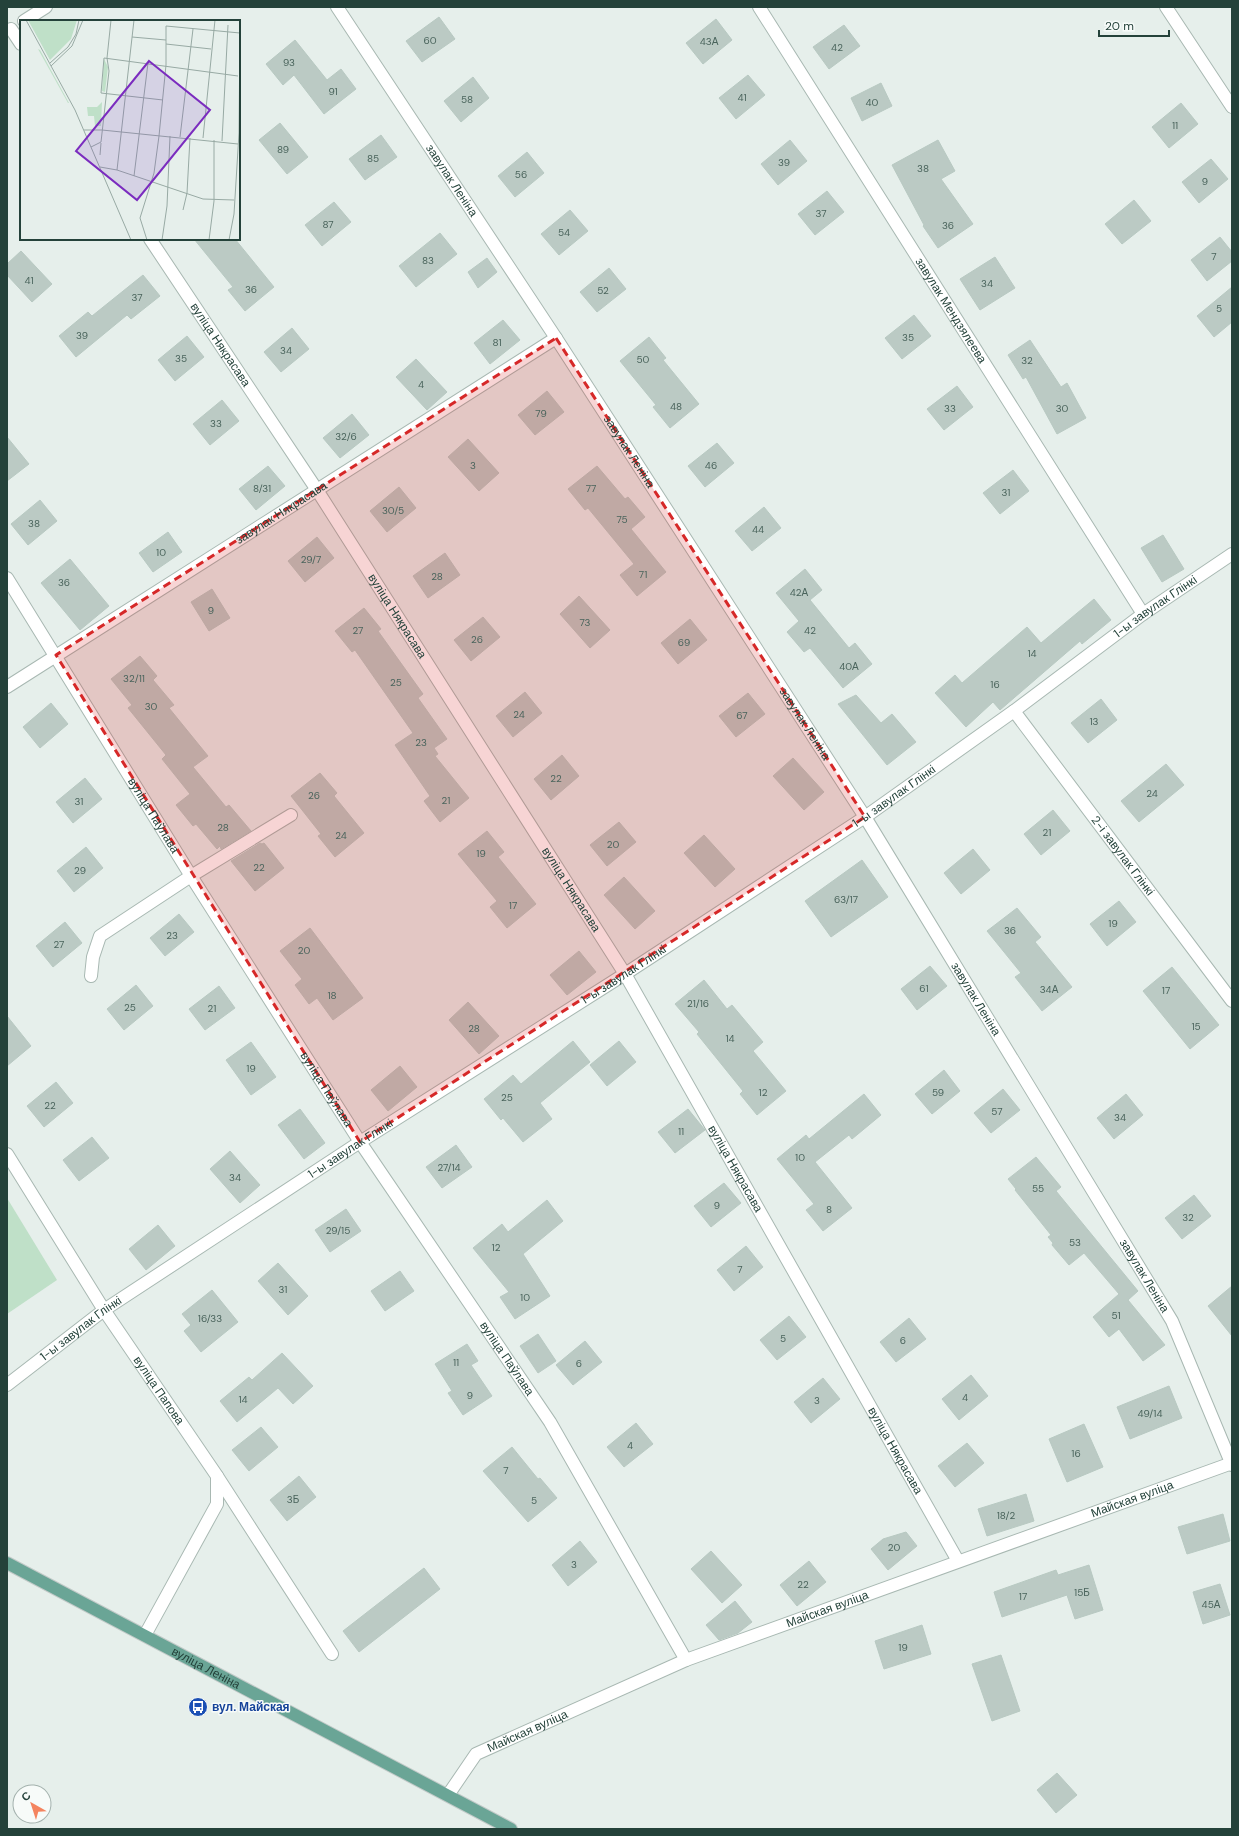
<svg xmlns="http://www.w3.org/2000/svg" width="1239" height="1836" font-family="'DM Sans',sans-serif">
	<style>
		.green { fill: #bfe0c8 }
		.building { fill: #bbcac4; stroke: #b8c9c2 }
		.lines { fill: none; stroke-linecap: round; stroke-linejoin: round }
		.minor-casing { stroke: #a8b8b2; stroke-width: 14 }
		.major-casing { stroke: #c2cac8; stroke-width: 14 }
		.minor { stroke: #fff; stroke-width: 12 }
		.major { stroke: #6aa596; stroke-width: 12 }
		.marked { fill: #d62828; fill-opacity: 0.2; stroke: #d62828; stroke-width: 3; stroke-dasharray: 8 5; stroke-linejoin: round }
		.labels { text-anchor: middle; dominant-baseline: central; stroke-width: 3; stroke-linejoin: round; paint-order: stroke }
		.number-label { font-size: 10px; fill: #4a645c }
		.street-label { font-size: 12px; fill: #24423a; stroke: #f7fbf9 }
		.transit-label { font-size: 12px; font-weight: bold; fill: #164399; stroke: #f7fbf9; text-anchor: start }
		.inset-road { fill: none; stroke: #98aaa4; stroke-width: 1 }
		.view { fill: #7b2cbf; fill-opacity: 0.15; stroke: #7b2cbf; stroke-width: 2 }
		.inset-edge { fill: none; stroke: #24423a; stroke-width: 2 }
	</style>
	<rect width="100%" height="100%" fill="#e6efeb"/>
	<!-- green -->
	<path class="green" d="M7 1198 57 1280 7 1314Z"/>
	<!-- building -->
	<g class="building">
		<path d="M439 17 455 39 422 62 406 41Z"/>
		<path d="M716 19 732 40 703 64 686 43Z"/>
		<path d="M844 25 860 46 829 69 813 47Z"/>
		<path d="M295 40 327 80 341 69 356 89 324 114 294 75 283 85 266 64Z"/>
		<path d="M748 75 765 95 736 119 719 98Z"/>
		<path d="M473 77 489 98 461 122 444 101Z"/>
		<path d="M881 83 892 106 862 121 851 98Z"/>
		<path d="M1181 103 1198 124 1169 148 1152 127Z"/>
		<path d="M280 123 308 157 287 174 259 140Z"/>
		<path d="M381 135 397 157 365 180 349 159Z"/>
		<path d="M790 140 807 161 778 185 761 164Z"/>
		<path d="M938 140 955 171 941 179 973 224 938 248 923 226 924 225 892 165Z"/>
		<path d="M527 152 544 173 515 197 498 176Z"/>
		<path d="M1211 159 1228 179 1199 203 1182 182Z"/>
		<path d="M827 191 844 212 815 235 798 214Z"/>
		<path d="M1134 200 1151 221 1122 244 1105 224Z"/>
		<path d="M334 202 351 222 322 246 305 225Z"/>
		<path d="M570 210 588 231 559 255 541 234Z"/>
		<path d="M440 233 457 254 416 287 399 266Z"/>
		<path d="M1220 237 1232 252V261L1207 281 1191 260Z"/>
		<path d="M194 239H235L274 287 245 311 228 290 233 287Z"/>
		<path d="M21 251 52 284 32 302 7 275V264Z"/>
		<path d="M995 257 1015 288 980 310 960 279Z"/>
		<path d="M487 258 497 272 478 288 468 272Z"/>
		<path d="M609 268 626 289 597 312 580 292Z"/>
		<path d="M143 275 160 296 131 319 127 315 76 357 59 336 88 312 92 316Z"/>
		<path d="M1232 287V322L1214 337 1197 316Z"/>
		<path d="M914 315 931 336 902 359 885 338Z"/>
		<path d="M503 320 520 340 490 364 474 343Z"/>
		<path d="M292 328 309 349 281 372 264 352Z"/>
		<path d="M187 336 204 357 175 381 158 360Z"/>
		<path d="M649 337 666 358 663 360 699 404 670 428 653 407 656 405 620 361Z"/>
		<path d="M1030 340 1061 387 1067 383 1086 418 1057 434 1026 377 1023 379 1008 355Z"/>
		<path d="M416 359 447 392 427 410 396 377Z"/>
		<path d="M957 386 973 407 944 430 927 409Z"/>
		<path d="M547 391 564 412 535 435 518 415Z"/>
		<path d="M222 400 239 421 210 445 193 424Z"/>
		<path d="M352 414 369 435 340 458 323 438Z"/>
		<path d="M7 437 29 464 7 481Z"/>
		<path d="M468 439 499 473 479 491 448 457Z"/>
		<path d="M717 443 734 463 705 487 688 466Z"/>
		<path d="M268 466 285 486 256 510 239 489Z"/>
		<path d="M597 466 625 499 628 497 645 517 631 529 666 572 637 596 620 575 634 564 588 508 585 510 568 489Z"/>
		<path d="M1013 470 1029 491 1000 514 983 493Z"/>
		<path d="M399 487 416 508 387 532 370 511Z"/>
		<path d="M40 500 57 521 28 545 11 524Z"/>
		<path d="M764 507 781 528 752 551 735 531Z"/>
		<path d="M168 532 182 552 153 572 139 553Z"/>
		<path d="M1163 535 1184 569 1162 582 1141 548Z"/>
		<path d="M317 537 334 558 305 582 288 561Z"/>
		<path d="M445 553 460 575 428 598 413 576Z"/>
		<path d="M70 559 109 606 80 630 41 583Z"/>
		<path d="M805 569 822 590 810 600 849 648 855 643 872 664 843 688 810 648 804 652 787 632 799 621 776 593Z"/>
		<path d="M212 589 230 618 209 631 191 602Z"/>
		<path d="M579 596 610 630 590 648 560 614Z"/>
		<path d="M1094 599 1111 620 1082 644 1080 641 1000 710 993 702 966 727 935 693 955 675 962 683 1027 627 1041 643Z"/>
		<path d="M364 608 381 629 378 631 423 694 418 698 447 739 434 748 438 754 435 756 469 798 440 822 424 801 430 796 395 745 413 733 355 650 352 652 335 631Z"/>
		<path d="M483 617 500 637 471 661 454 640Z"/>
		<path d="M690 619 707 640 678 664 661 643Z"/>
		<path d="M140 656 157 676 153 680 174 705 169 708 208 756 193 767 226 807 229 805 251 831 221 849 220 846 217 849 196 824 193 826 176 805 190 794 162 759 166 755 128 708 132 705 111 679Z"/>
		<path d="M525 692 542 713 513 737 496 716Z"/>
		<path d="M748 693 765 714 736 737 719 716Z"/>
		<path d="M856 695 881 723 892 714 916 742 887 765 838 704Z"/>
		<path d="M1101 699 1117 720 1088 743 1071 723Z"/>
		<path d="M51 703 68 724 40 748 23 727Z"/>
		<path d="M562 755 579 776 551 800 534 779Z"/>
		<path d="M793 758 824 792 804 810 773 776Z"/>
		<path d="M1166 764 1184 785 1139 822 1121 801Z"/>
		<path d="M320 773 337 793 334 796 364 833 335 857 318 836 321 834 291 796Z"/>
		<path d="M85 778 102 799 73 823 56 802Z"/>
		<path d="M1053 810 1070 831 1041 855 1024 834Z"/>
		<path d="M619 822 636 842 607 866 590 845Z"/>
		<path d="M487 831 504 852 498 857 536 904 507 928 490 907 497 901 458 854Z"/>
		<path d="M704 835 735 869 715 887 684 853Z"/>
		<path d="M260 843 262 844 264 843 284 868 255 891 231 861Z"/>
		<path d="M86 847 103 868 74 892 57 871Z"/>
		<path d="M973 849 990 870 961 894 944 873Z"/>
		<path d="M862 860 888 897 831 937 805 901Z"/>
		<path d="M624 877 655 911 635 929 604 895Z"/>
		<path d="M1119 901 1136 922 1107 946 1090 924Z"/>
		<path d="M1017 908 1041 937 1035 942 1072 987 1042 1011 1015 977 1021 973 987 931Z"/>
		<path d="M179 914 194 932 165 956 150 938Z"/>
		<path d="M65 922 82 943 53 967 36 946Z"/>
		<path d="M310 928 363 998 333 1020 317 998 309 1004 295 985 302 979 280 951Z"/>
		<path d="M579 951 596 972 567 995 550 975Z"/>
		<path d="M930 966 947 986 917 1010 901 989Z"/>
		<path d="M1172 967 1219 1025 1190 1049 1143 991Z"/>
		<path d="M704 980 727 1009 732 1005 763 1042 753 1051 786 1091 757 1115 740 1094 743 1091 697 1034 699 1032 675 1004Z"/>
		<path d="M136 985 153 1006 124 1030 107 1009Z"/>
		<path d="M219 986 235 1008 205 1030 189 1009Z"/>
		<path d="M468 1002 499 1036 479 1054 449 1020Z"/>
		<path d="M7 1016 31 1046 7 1066Z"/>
		<path d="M573 1041 590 1062 540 1103 552 1119 523 1142 503 1118 501 1120 484 1099 513 1075 521 1084Z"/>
		<path d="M619 1041 636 1062 607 1086 590 1065Z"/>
		<path d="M251 1042 276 1077 251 1095 226 1060Z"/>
		<path d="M400 1066 417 1087 388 1111 371 1090Z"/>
		<path d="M944 1070 960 1091 932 1114 915 1094Z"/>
		<path d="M56 1082 73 1103 44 1127 27 1106Z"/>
		<path d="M1003 1089 1020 1110 991 1133 974 1113Z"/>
		<path d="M864 1094 881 1115 852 1139 849 1135 815 1162 852 1208 823 1231 806 1210 814 1204 777 1159 806 1135 809 1139Z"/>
		<path d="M1126 1094 1143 1115 1114 1139 1097 1118Z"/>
		<path d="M300 1109 325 1143 304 1159 278 1125Z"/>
		<path d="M688 1109 705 1130 675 1153 658 1132Z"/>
		<path d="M92 1137 109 1158 79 1181 63 1160Z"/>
		<path d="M456 1145 472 1167 442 1188 426 1167Z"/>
		<path d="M230 1151 260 1185 240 1203 210 1169Z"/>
		<path d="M1036 1157 1061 1187 1056 1191 1138 1291 1128 1300 1165 1345 1143 1361 1119 1329 1109 1337 1093 1317 1119 1294 1084 1253 1069 1265 1052 1245 1053 1243 1048 1237 1051 1235 1015 1190 1016 1189 1008 1179Z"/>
		<path d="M724 1183 741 1203 711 1227 694 1206Z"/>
		<path d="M1194 1195 1211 1216 1182 1239 1165 1218Z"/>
		<path d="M547 1200 563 1221 523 1254 550 1296 515 1319 500 1297 509 1292 473 1248 502 1224 508 1232Z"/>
		<path d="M346 1209 361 1231 330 1252 315 1230Z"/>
		<path d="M158 1225 175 1246 146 1270 129 1249Z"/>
		<path d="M746 1246 763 1267 734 1291 717 1270Z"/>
		<path d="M278 1263 308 1296 288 1315 258 1281Z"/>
		<path d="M400 1271 414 1291 385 1311 371 1291Z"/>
		<path d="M1232 1286V1336L1208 1306Z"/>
		<path d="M212 1290 238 1322 201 1352 184 1331 191 1325 182 1314Z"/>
		<path d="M789 1316 806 1337 777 1360 760 1340Z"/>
		<path d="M909 1318 926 1339 896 1362 880 1342Z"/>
		<path d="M538 1334 556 1361 538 1373 520 1346Z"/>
		<path d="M585 1341 602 1362 573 1385 556 1365Z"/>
		<path d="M467 1344 478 1361 471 1365 492 1396 463 1415 448 1393 452 1391 435 1364Z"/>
		<path d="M282 1353 313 1386 293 1404 278 1388 237 1422 220 1401 249 1377 252 1380Z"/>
		<path d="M971 1375 988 1396 959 1420 942 1399Z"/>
		<path d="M823 1378 840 1399 811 1423 794 1402Z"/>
		<path d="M1169 1386 1182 1418 1130 1439 1117 1407Z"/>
		<path d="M636 1423 653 1444 624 1467 607 1447Z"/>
		<path d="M1084 1424 1103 1467 1067 1482 1049 1439Z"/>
		<path d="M261 1427 278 1447 249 1471 232 1450Z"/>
		<path d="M967 1443 984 1463 955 1487 938 1466Z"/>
		<path d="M512 1447 538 1479 540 1478 557 1498 528 1522 483 1471Z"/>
		<path d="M299 1476 316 1497 287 1521 270 1500Z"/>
		<path d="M1026 1494 1034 1521 987 1536 978 1509Z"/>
		<path d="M1223 1514 1230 1541 1187 1554 1178 1527Z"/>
		<path d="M906 1532 917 1546 888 1570 871 1549 883 1539Z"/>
		<path d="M580 1541 597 1562 568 1586 552 1565Z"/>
		<path d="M711 1551 742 1585 722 1603 691 1569Z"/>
		<path d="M809 1561 826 1582 797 1606 780 1585Z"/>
		<path d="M1089 1565 1103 1610 1075 1619 1067 1595 1002 1617 994 1592 1056 1570 1058 1575Z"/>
		<path d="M424 1568 440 1589 359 1652 343 1631Z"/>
		<path d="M1220 1584 1230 1615 1203 1624 1193 1592Z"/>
		<path d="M735 1601 752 1622 738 1633 719 1640 706 1625Z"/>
		<path d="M922 1625 931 1654 884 1669 875 1641Z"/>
		<path d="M1001 1655 1020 1711 992 1721 972 1664Z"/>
		<path d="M1057 1773 1077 1795 1056 1813 1037 1790Z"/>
	</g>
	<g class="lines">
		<!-- minor casing -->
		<g class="minor-casing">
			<g id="minor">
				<path id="s1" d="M337 7 556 338 865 817 1172 1321 1232 1465"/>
				<path id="s2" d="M759 7 1143 614"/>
				<path d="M1166 7 1232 107"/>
				<path d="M24 21 46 7"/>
				<path d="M11 29 21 44"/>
				<path id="s3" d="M150 239 317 490 625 974 958 1561"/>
				<path id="s4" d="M7 578 191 876 360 1142 550 1422 686 1660"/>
				<path id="s5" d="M7 687 556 338"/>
				<path id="s6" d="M1014 711 1232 1001"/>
				<path d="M91 976 93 957 100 936 191 876 291 815"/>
				<path id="s7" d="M7 1154 104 1310 217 1476V1504L145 1635"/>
				<path id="s8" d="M7 1385 104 1310 360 1142 625 974 865 817 1014 711 1143 614 1232 554"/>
				<path d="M217 1476 332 1654"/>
				<path id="s9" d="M448 1795 476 1754 686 1660 1232 1463"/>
			</g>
		</g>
		<!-- major casing -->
		<g class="major-casing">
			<g id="major">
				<path id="s10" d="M7 1563 511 1829"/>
			</g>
		</g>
		<!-- minor -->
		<use href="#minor" class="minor"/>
		<!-- major -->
		<use href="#major" class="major"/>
	</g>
	<!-- marked area -->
	<path class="marked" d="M556 338 865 817 360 1142 56 655Z"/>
	<!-- icons -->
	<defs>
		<g id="bus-disc" transform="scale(1)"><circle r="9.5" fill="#1a4fb4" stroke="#f7fbf9"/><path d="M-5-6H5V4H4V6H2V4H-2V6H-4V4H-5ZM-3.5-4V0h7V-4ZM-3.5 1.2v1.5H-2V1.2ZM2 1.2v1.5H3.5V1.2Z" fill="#fff"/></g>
	</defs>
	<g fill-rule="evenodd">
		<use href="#bus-disc" x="198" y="1707"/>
	</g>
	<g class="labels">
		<!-- number labels -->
		<g class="number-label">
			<text x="430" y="40">60</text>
			<text x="709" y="41">43А</text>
			<text x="837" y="47">42</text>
			<text x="289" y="62">93</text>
			<text x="333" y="91">91</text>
			<text x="742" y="97">41</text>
			<text x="467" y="99">58</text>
			<text x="872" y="102">40</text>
			<text x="1175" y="125">11</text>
			<text x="283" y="149">89</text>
			<text x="373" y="158">85</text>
			<text x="784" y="162">39</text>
			<text x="923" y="168">38</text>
			<text x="521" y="174">56</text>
			<text x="1205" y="181">9</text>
			<text x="821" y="213">37</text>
			<text x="328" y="224">87</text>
			<text x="948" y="225">36</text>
			<text x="564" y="232">54</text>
			<text x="1214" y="256">7</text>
			<text x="428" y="260">83</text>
			<text x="29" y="280">41</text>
			<text x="987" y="283">34</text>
			<text x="251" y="289">36</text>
			<text x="603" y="290">52</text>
			<text x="137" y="297">37</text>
			<text x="1219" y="308">5</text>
			<text x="82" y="335">39</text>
			<text x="908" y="337">35</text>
			<text x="497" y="342">81</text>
			<text x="286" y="350">34</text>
			<text x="181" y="358">35</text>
			<text x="643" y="359">50</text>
			<text x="1027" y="360">32</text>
			<text x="421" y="384">4</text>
			<text x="676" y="406">48</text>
			<text x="950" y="408">33</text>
			<text x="1062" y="408">30</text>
			<text x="541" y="413">79</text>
			<text x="216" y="423">33</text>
			<text x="346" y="436">32/6</text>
			<text x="473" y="465">3</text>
			<text x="711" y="465">46</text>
			<text x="262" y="488">8/31</text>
			<text x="591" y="488">77</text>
			<text x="1006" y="492">31</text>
			<text x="393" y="510">30/5</text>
			<text x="622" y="519">75</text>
			<text x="34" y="523">38</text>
			<text x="758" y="529">44</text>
			<text x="161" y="552">10</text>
			<text x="311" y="559">29/7</text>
			<text x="643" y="574">71</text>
			<text x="437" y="576">28</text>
			<text x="64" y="582">36</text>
			<text x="799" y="592">42А</text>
			<text x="211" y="610">9</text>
			<text x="585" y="622">73</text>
			<text x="358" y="630">27</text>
			<text x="810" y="630">42</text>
			<text x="477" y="639">26</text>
			<text x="684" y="642">69</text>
			<text x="1032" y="653">14</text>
			<text x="849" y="666">40А</text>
			<text x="134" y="678">32/11</text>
			<text x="396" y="682">25</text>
			<text x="995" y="684">16</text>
			<text x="151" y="706">30</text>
			<text x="519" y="714">24</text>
			<text x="742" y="715">67</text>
			<text x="1094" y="721">13</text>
			<text x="421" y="742">23</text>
			<text x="556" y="778">22</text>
			<text x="1152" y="793">24</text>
			<text x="314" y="795">26</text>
			<text x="446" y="800">21</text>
			<text x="79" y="801">31</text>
			<text x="223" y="827">28</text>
			<text x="1047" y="832">21</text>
			<text x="341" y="835">24</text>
			<text x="613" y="844">20</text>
			<text x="481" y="853">19</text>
			<text x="259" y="867">22</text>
			<text x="80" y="870">29</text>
			<text x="846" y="899">63/17</text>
			<text x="513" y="905">17</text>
			<text x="1113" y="923">19</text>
			<text x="1010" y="930">36</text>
			<text x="172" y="935">23</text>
			<text x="59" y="944">27</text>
			<text x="304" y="950">20</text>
			<text x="924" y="988">61</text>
			<text x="1049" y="989">34А</text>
			<text x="1166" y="990">17</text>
			<text x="332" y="995">18</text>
			<text x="698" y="1003">21/16</text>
			<text x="130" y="1007">25</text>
			<text x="212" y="1008">21</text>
			<text x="1196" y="1026">15</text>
			<text x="474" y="1028">28</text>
			<text x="730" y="1038">14</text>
			<text x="251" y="1068">19</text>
			<text x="763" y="1092">12</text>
			<text x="938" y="1092">59</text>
			<text x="507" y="1097">25</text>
			<text x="50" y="1105">22</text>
			<text x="997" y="1111">57</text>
			<text x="1120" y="1117">34</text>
			<text x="681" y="1131">11</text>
			<text x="800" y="1157">10</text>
			<text x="449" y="1167">27/14</text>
			<text x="235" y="1177">34</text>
			<text x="1038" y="1188">55</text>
			<text x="717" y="1205">9</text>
			<text x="829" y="1209">8</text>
			<text x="1188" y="1217">32</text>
			<text x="338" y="1230">29/15</text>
			<text x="1075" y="1242">53</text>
			<text x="496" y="1247">12</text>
			<text x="740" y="1269">7</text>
			<text x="283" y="1289">31</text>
			<text x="525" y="1297">10</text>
			<text x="1116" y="1315">51</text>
			<text x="210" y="1318">16/33</text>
			<text x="783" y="1338">5</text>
			<text x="903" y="1340">6</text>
			<text x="456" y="1362">11</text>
			<text x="579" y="1363">6</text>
			<text x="470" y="1395">9</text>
			<text x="965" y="1397">4</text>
			<text x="243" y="1399">14</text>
			<text x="817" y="1400">3</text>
			<text x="1150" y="1413">49/14</text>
			<text x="630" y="1445">4</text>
			<text x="1076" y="1453">16</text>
			<text x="506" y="1470">7</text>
			<text x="293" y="1499">3Б</text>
			<text x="534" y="1500">5</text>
			<text x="1006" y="1515">18/2</text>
			<text x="894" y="1547">20</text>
			<text x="574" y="1564">3</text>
			<text x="803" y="1584">22</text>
			<text x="1082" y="1592">15Б</text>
			<text x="1023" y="1596">17</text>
			<text x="1211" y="1604">45А</text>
			<text x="903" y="1647">19</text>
		</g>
		<!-- street labels -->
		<g class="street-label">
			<text stroke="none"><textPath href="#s1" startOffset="208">завулак Леніна</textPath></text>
			<text stroke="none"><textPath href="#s2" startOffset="359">завулак Мендзялеева</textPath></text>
			<text stroke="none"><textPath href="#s3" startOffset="127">вуліца Някрасава</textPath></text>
			<text stroke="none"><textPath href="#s1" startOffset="532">завулак Леніна</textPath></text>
			<text stroke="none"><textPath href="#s5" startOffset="325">завулак Някрасава</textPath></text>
			<text stroke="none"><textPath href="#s8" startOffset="1388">1-ы завулак Глінкі</textPath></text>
			<text stroke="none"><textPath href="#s3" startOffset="451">вуліца Някрасава</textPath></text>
			<text stroke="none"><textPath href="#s1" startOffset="856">завулак Леніна</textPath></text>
			<text stroke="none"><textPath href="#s8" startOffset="1065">1-ы завулак Глінкі</textPath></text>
			<text stroke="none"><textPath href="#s4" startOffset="279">вуліца Паўлава</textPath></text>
			<text stroke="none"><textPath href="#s6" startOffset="181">2-і завулак Глінкі</textPath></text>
			<text stroke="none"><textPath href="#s3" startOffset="775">вуліца Някрасава</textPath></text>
			<text stroke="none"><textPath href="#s8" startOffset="741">1-ы завулак Глінкі</textPath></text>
			<text stroke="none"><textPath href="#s1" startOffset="1180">завулак Леніна</textPath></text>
			<text stroke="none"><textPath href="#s4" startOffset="603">вуліца Паўлава</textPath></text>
			<text stroke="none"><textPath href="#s8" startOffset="417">1-ы завулак Глінкі</textPath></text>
			<text stroke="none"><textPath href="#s3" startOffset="1099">вуліца Някрасава</textPath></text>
			<text stroke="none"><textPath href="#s1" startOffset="1504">завулак Леніна</textPath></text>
			<text stroke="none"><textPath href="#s8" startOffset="93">1-ы завулак Глінкі</textPath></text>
			<text stroke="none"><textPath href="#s4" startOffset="927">вуліца Паўлава</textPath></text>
			<text stroke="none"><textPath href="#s7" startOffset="281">вуліца Папова</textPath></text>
			<text stroke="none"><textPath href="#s3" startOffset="1423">вуліца Някрасава</textPath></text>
			<text stroke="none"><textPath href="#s9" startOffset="754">Майская вуліца</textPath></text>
			<text stroke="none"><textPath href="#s9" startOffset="430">Майская вуліца</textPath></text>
			<text stroke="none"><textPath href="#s10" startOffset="225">вуліца Леніна</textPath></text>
			<text stroke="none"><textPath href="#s9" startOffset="106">Майская вуліца</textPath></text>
		</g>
		<!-- transit labels -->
		<g class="transit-label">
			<text x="212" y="1707">вул. Майская</text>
		</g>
	</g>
	<!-- overview -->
	<g transform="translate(20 20)">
		<rect width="220" height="220" fill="#e6efeb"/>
		<path d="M8 0H57L51 19 30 40ZM18 29 20 30 49 83H48ZM84 39 88 47 85 72 82 71ZM82 82 81 106H75L74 96H68L67 87H77Z" fill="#bfe0c8"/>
		<path class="inset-road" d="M6 0 55 90 111 220M112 17 146 20M146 24 191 29M30 43 48 27 56 14 59 0M31 46 52 26 63 0M143 80 81 73 84 38 218 56M64 110H82L218 124M160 117 173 9M183 118 195 0M202 121 208 5M71 127 81 122 89 51 87 38 91 0M80 135 81 123M80 147 97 150 183 179 214 180M97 150 114 0M114 156 128 43M163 190 167 173 170 118M127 220 120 198 134 153 139 116 146 45V6L220 13M142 220 147 186 150 116M189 220 194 181V120M209 220 214 194 219 113 220 10"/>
		<path class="view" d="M129 41 190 90 117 180 56 131Z"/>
		<rect width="220" height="220" class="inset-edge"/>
	</g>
	<!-- border -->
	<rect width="1239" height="1836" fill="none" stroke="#24423a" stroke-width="16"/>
	<!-- north arrow -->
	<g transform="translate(32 1804) rotate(321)"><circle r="19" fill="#f7fbf9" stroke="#a3b1ad"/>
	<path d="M0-3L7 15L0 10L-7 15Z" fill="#f4845f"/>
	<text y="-6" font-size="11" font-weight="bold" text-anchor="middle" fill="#24423a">С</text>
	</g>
	<!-- scale -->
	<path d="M1099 30v6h70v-6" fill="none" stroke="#24423a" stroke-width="2"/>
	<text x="1105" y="30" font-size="12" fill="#24423a" stroke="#f7fbf9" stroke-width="3" paint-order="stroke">20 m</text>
</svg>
